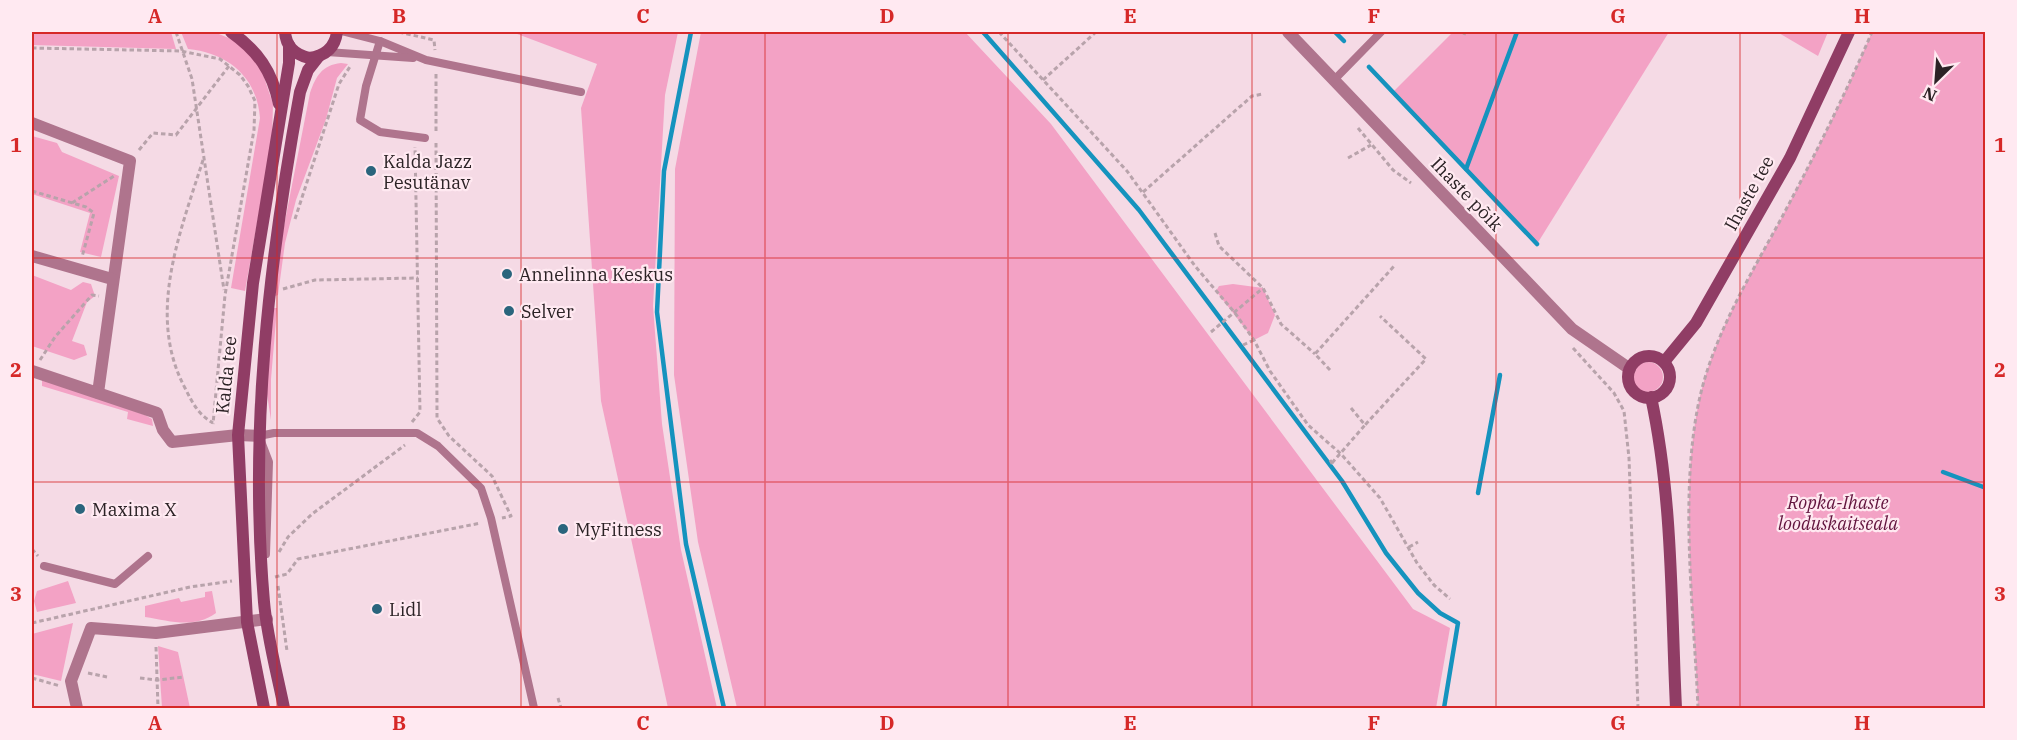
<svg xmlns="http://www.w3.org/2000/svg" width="2017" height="740" font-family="'IBM Plex Serif',serif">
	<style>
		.green { fill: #f3a2c5 }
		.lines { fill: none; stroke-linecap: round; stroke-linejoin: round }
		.stream { stroke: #1593be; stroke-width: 4.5 }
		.path { stroke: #b8a3ab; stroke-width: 3; stroke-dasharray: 4.5 3; stroke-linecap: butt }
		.lane { stroke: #af748d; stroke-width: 8 }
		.street { stroke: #af748d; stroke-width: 12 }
		.secondary { stroke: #903d65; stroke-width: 12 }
		.grid { fill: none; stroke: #d62828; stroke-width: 1.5; stroke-opacity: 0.55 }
		.poi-dot { fill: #2a657d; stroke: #ffe9f1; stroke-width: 2 }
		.labels { text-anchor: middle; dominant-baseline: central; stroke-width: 4.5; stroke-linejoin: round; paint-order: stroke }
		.poi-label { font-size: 18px; fill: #2b2225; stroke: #ffe9f1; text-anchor: start }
		.street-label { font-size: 18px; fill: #2b2225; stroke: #ffe9f1 }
		.park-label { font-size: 18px; font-style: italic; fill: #63143e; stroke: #ffe9f1 }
		.neatline { fill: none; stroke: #d62828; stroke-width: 2 }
		.grid-label { font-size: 20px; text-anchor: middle; font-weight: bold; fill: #d62828 }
	</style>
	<rect width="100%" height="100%" fill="#f5dae5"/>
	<!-- green -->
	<g class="green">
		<path d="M32 32H171L176 49 32 45Z"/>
		<path d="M181 32H214L231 39 248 51 262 71 273 104 272 139 245 291 231 288 260 118C257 77 228 53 188 49Z"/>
		<path d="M512 32H678L665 95 653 306 662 424 681 550 717 708H668L601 401 581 108 597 64Z"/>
		<path d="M701 32H965L1051 124 1413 609 1450 628 1436 708H737L698 542 674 375 675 169Z"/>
		<path d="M1453 32H1669L1537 244 1394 91Z"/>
		<path d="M1777 32H1828L1818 56Z"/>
		<path d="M1872 32H1985V708H1698C1694 611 1679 496 1699 401 1713 336 1750 276 1781 219 1814 157 1845 95 1872 32Z"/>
		<path d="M341 63 348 64 337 78 326 119 296 200 285 243 278 295 273 297 281 241 310 93C316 76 322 65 341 63Z"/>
		<path d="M32 136 57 143 62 152 119 176 101 257 80 252 90 213 32 194Z"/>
		<path d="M32 275 71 290 83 282 91 284 95 296 87 302 72 341 84 345 87 355 74 360 32 346Z"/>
		<path d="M1233 284 1263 288 1275 315 1268 333 1254 340 1216 291 1219 286Z"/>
		<path d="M272 308H277L271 379V420L265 381Z"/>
		<circle cx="1648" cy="377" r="15"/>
		<path d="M42 378 145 415 152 419 153 426 127 419 128 412 42 386Z"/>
		<path d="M68 581 76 603 37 612 34 601 37 591Z"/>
		<path d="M212 591 216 613C194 629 170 621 145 617V606L179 598 181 602 205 597V592Z"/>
		<path d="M73 623 61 681 32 674V634Z"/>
		<path d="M158 646 178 652 190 708H162Z"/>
	</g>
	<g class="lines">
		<!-- stream -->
		<g class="stream">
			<path d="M691 32 664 171 657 312 686 544 724 708"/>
			<path d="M983 32 1139 210 1342 481 1386 553 1418 593 1440 613 1458 623 1444 708"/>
			<path d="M1335 32 1344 41"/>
			<path d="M1369 67 1537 244"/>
			<path d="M1466 169 1517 32"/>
			<path d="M1943 472 1986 488"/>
			<path d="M1478 493 1500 375"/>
		</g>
		<!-- path -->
		<g class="path">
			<path d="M176 32 192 79 224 290"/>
			<path d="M399 32 434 40 435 50"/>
			<path d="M999 32 1127 171 1195 266 1235 313 1254 340 1270 371 1308 425 1341 454 1380 498 1417 563 1434 585 1450 599"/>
			<path d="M1464 35 1465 32"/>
			<path d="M32 48 181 51 220 59 240 75 248 86 255 101 254 130 225 295 213 424"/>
			<path d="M436 74V134"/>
			<path d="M1043 80 1096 32"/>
			<path d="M1358 128 1393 170 1411 183"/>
			<path d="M436 143 437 418 449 436 492 476 511 516 502 518"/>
			<path d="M139 150 153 133 176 135 229 66"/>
			<path d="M1348 158 1371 145"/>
			<path d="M203 160C180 233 146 315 185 388 193 404 198 414 213 423"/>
			<path d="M32 191 86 207 94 213 82 257"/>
			<path d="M1143 192 1252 96 1263 94"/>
			<path d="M72 203 114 176"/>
			<path d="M295 219 339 84 351 65"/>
			<path d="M1215 233 1219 246 1263 288 1281 324 1315 354"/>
			<path d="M283 289 315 280 418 278"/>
			<path d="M1211 332 1263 288"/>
			<path d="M1243 345 1254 340"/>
			<path d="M1573 348 1614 393 1624 411 1629 458 1638 708"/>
			<path d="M40 360 55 337 92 295 99 296"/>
			<path d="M1330 370 1315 354 1395 265"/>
			<path d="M1351 408 1365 425 1426 359 1380 316"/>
			<path d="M412 422 420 412 415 147"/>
			<path d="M1330 460 1333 465"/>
			<path d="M1332 463 1365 425"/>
			<path d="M1409 547 1418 542"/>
			<path d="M32 549 38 556"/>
			<path d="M279 552 288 537 312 514 405 445"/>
			<path d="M275 577 287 574 298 559 481 523"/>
			<path d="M278 586 287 651"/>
			<path d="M32 623 190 587 232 581"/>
			<path d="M156 647 158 708"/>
			<path d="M88 673 107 677"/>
			<path d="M32 678 60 686"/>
			<path d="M140 678 157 680 184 677"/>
			<path d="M558 698 561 708"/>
			<path d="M1698 708C1694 611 1679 496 1699 401 1713 336 1750 276 1781 219 1814 157 1845 95 1872 32"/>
		</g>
		<!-- lane -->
		<g class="lane">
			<path d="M345 32 380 41 426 60 581 92"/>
			<path d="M380 41 366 86 360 120 380 132 425 138"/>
			<path d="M327 52 413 58"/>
			<path d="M1334 80 1381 32"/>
			<path d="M266 554 269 462 259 436 274 433H417L438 446 481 488 491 518 534 708"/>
			<path d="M44 566 115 584 148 556"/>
		</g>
		<!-- street -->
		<g class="street">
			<path d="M1288 32 1572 329 1630 369"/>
			<path d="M32 123 130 161 98 393"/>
			<path d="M32 256 112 279"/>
			<path d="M32 371 157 413 163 430 172 442 238 435 259 436"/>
			<path d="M77 708 71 681 91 628 156 633 267 619"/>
		</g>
		<!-- secondary -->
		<g class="secondary">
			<path d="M231 32C258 51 272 71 279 104"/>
			<path d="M285 32C286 46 294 54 309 58 325 56 335 48 337 32"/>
			<circle cx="1649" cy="377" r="21"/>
			<path d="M1664 362 1696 323 1790 158 1849 32"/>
			<path d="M1651 397C1673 499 1671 605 1676 708"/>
			<path d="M264 708 247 622 238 435 253 283 289 63V45"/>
			<path d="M284 708C277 673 267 637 264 602 249 430 269 261 300 92L308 70 319 56"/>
		</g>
	</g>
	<!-- grid -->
	<path class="grid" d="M277 32V708M521 32V708M765 32V708M1008 32V708M1252 32V708M1496 32V708M1740 32V708M32 258H1986M32 482H1986"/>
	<!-- markers -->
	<g class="poi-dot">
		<circle cx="371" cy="171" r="6"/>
		<circle cx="507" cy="274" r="6"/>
		<circle cx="509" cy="311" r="6"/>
		<circle cx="80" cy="509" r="6"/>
		<circle cx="563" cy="529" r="6"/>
		<circle cx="377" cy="609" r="6"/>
	</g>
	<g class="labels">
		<!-- poi labels -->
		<g class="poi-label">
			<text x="383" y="161">Kalda Jazz<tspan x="383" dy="21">Pesutänav</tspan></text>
			<text x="519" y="274">Annelinna Keskus</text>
			<text x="521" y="311">Selver</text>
			<text x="92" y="509">Maxima X</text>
			<text x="575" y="529">MyFitness</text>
			<text x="389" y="609">Lidl</text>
		</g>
		<!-- street labels -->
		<g class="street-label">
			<text transform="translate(1749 193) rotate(-61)">Ihaste tee</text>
			<text transform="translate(1467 194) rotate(46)">Ihaste põik</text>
			<text transform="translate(226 375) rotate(-84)">Kalda tee</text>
		</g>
		<!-- park labels -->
		<g class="park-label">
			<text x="1838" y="502">Ropka-Ihaste<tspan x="1838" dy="21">looduskaitseala</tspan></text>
		</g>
	</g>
	<!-- border -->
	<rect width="2017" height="740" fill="none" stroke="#ffe9f1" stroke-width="66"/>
	<!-- north arrow -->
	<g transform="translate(1936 81) rotate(205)" stroke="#ffe9f1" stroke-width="4.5" paint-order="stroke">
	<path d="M0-4.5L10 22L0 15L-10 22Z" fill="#2b2225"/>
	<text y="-9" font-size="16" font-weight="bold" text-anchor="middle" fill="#2b2225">N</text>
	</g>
	<rect x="33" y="33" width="1951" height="674" class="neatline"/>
	<g class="grid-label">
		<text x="155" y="23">A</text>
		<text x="399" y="23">B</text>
		<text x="643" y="23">C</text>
		<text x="887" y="23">D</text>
		<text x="1130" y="23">E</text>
		<text x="1374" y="23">F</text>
		<text x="1618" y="23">G</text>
		<text x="1862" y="23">H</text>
		<text x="16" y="152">1</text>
		<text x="2000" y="152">1</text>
		<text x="16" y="377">2</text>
		<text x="2000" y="377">2</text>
		<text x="16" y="601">3</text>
		<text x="2000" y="601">3</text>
		<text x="155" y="730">A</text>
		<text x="399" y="730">B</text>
		<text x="643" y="730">C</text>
		<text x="887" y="730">D</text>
		<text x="1130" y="730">E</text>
		<text x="1374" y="730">F</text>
		<text x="1618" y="730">G</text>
		<text x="1862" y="730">H</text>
	</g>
</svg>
